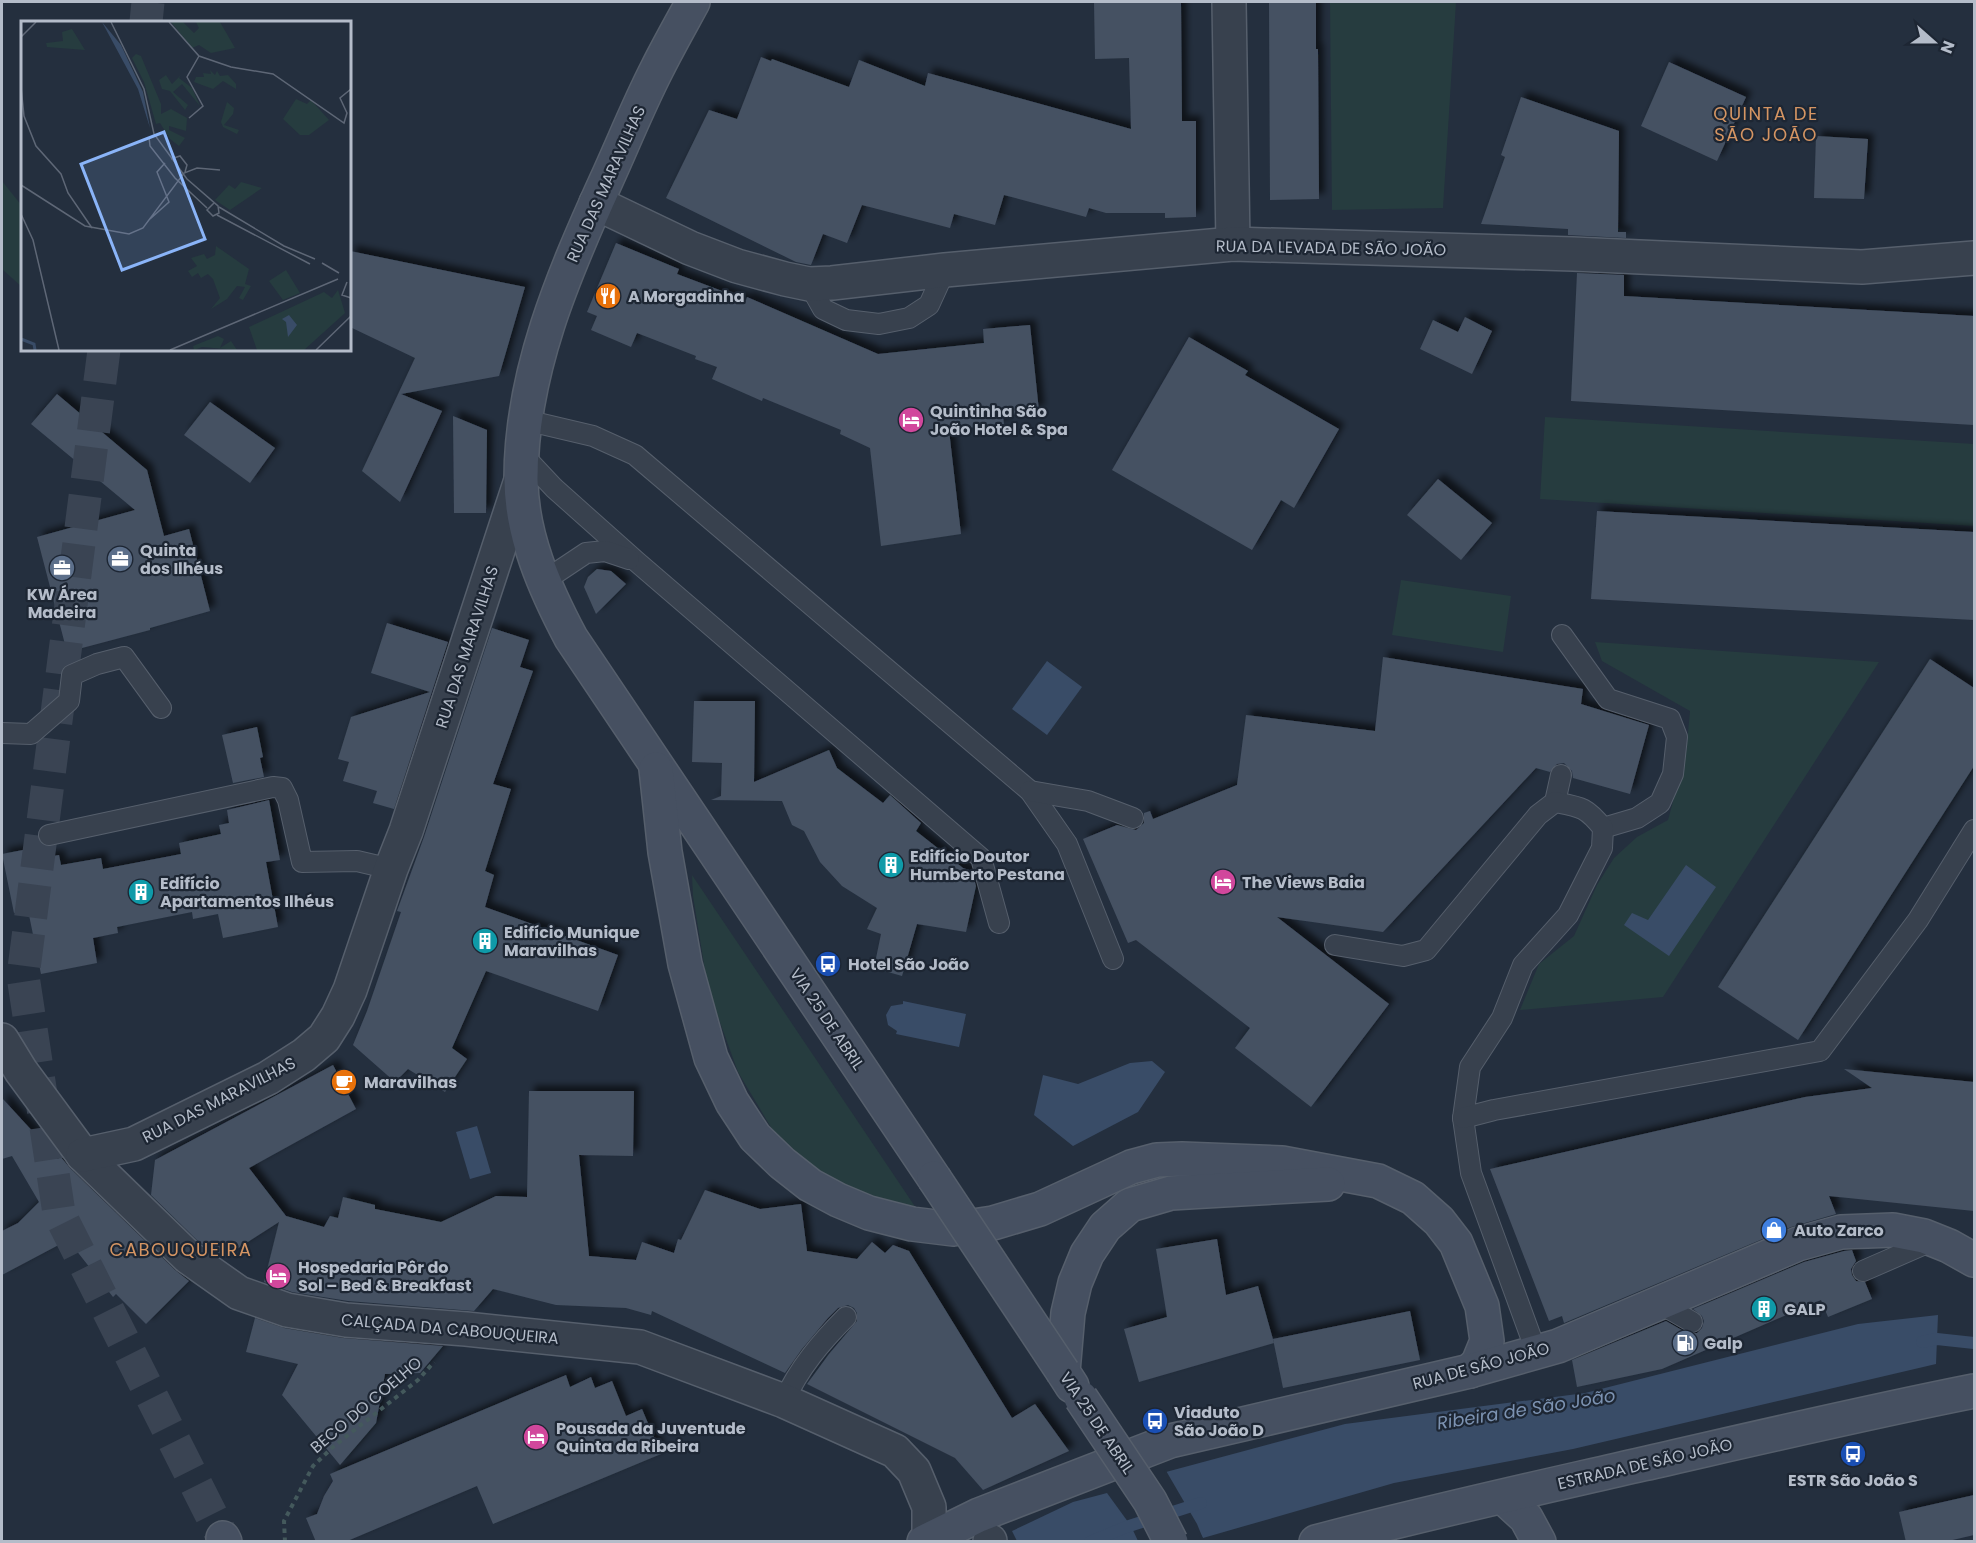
<svg xmlns="http://www.w3.org/2000/svg" width="1976" height="1543" font-family="Poppins,sans-serif">
	<style>
		.green { fill: #263c3f }
		.water { fill: #394c67 }
		.pier { fill: #242f3e }
		.lines { fill: none; stroke-linecap: round; stroke-linejoin: round }
		.stream { stroke: #394c67; stroke-width: 12 }
		.building { fill: #455162; filter: url(#shadow) }
		.secondary-tunnel { stroke: #3a4453; stroke-width: 33; stroke-dasharray: 33 16; stroke-linecap: butt }
		.lane-casing { stroke: #565f6c; stroke-width: 22 }
		.street-casing { stroke: #565f6c; stroke-width: 36 }
		.secondary-casing { stroke: #565f6c; stroke-width: 36 }
		.path { stroke: #44595c; stroke-width: 4; stroke-dasharray: 4.5 4.5; stroke-linecap: butt }
		.lane { stroke: #38414e; stroke-width: 20 }
		.street { stroke: #38414e; stroke-width: 33 }
		.secondary { stroke: #465061; stroke-width: 33 }
		.secondary-bridge-casing { stroke: #565f6c; stroke-width: 36; stroke-linecap: butt }
		.secondary-bridge { stroke: #465061; stroke-width: 33 }
		.labels { text-anchor: middle; dominant-baseline: central; stroke-width: 4.5; stroke-linejoin: round; paint-order: stroke }
		.street-label { font-size: 16px; fill: #b4bcc9; stroke: #1d2633 }
		.poi-label { font-size: 16px; font-weight: bold; fill: #b4bcc9; stroke: #1d2633; text-anchor: start }
		.neighbourhood-label { font-size: 18px; letter-spacing: 1.5px; fill: #d59563; stroke: #1d2633 }
		.water-label { font-size: 18px; font-style: italic; fill: #7c92b1; stroke: #1d2633 }
		.inset-river { fill: none; stroke: #394c67; stroke-width: 3 }
		.inset-road { fill: none; stroke: #5e6776; stroke-width: 1.5 }
		.view { fill: #8ab4f8; fill-opacity: 0.15; stroke: #8ab4f8; stroke-width: 3 }
		.inset-edge { fill: none; stroke: #b4bcc9; stroke-width: 3 }
	</style>
	<defs>
		<filter id="shadow"><feDropShadow dx="5.5" dy="-5.5" stdDeviation="3" flood-color="#0009"/></filter>
	</defs>
	<rect width="100%" height="100%" fill="#242f3e"/>
	<!-- green -->
	<g class="green">
		<path d="M1330 2H1456L1443 208 1332 210Z"/>
		<path d="M2 181 22 206V287L2 269Z"/>
		<path d="M1545 417 1974 444V526L1540 499Z"/>
		<path d="M1401 580 1511 596 1503 652 1392 635Z"/>
		<path d="M1595 642 1879 662 1663 997 1520 1010 1539 964 1574 936 1597 885 1614 858 1637 837 1668 820 1686 754 1690 711 1602 661Z"/>
		<path d="M692 875 916 1208 877 1198 843 1184 809 1164 772 1129 738 1072 708 989 693 896Z"/>
	</g>
	<!-- water -->
	<g class="water">
		<path d="M1047 661 1082 687 1047 735 1012 709Z"/>
		<path d="M1686 865 1716 887 1669 956 1624 925 1632 913 1648 920Z"/>
		<path d="M903 1001 966 1014 959 1047 896 1034 897 1031 888 1025 886 1015 891 1006 903 1004Z"/>
		<path d="M1152 1061 1165 1072 1138 1112 1073 1146 1034 1115 1043 1075 1078 1084 1130 1063Z"/>
		<path d="M477 1126 491 1173 470 1179 456 1132Z"/>
		<path d="M1938 1315 1936 1364 1573 1449 1394 1483 1203 1538 1166 1472 1345 1424 1585 1393 1858 1324Z"/>
		<path d="M1107 1493 1131 1526 1138 1541H1017L1012 1531 1073 1502Z"/>
	</g>
	<!-- pier -->
	<path class="pier" d="M1165 1469 1197 1524 1204 1541 1201 1539 1164 1473Z"/>
	<g class="lines">
		<!-- stream -->
		<g class="stream">
			<path d="M1922 1342 1937 1339 1974 1343"/>
			<path d="M1090 1542 1126 1527 1201 1503"/>
		</g>
	</g>
	<!-- building -->
	<g class="building">
		<path d="M1094 2H1181L1182 121H1196V217L1165 218V213H1106L1089 208 1086 217 1004 195 995 225 954 214 950 228 862 205 847 243 823 234 811 265 796 262 666 198 709 110 737 119 761 57 771 61 772 59 849 87 859 60 925 86 928 73 1131 129 1129 58 1095 59Z"/>
		<path d="M1269 2H1316V49H1318L1319 199 1270 200Z"/>
		<path d="M1669 62 1746 97 1717 161 1641 126Z"/>
		<path d="M1521 97 1619 131 1618 232H1626V238L1568 235V229L1481 224 1505 157 1501 155Z"/>
		<path d="M1816 136 1868 139 1864 199 1814 198Z"/>
		<path d="M616 243 679 269 677 274 746 300 747 297 878 354 984 343 983 329 1030 325 1039 411 1003 416 1004 424 949 430 961 534 881 546 870 448 840 434 841 430 763 398 762 401 712 379 717 367 695 359 696 356 637 333 631 347 591 330 597 316 587 312Z"/>
		<path d="M350 251 525 287 499 376 401 394 442 411 400 502 362 471 415 358 350 327Z"/>
		<path d="M1577 273 1624 275V296L1974 316V425L1571 401Z"/>
		<path d="M1465 317 1492 331 1472 374 1420 349 1433 320 1458 332Z"/>
		<path d="M1189 337 1248 371 1245 375 1339 429 1294 508 1281 500 1252 550 1112 470Z"/>
		<path d="M57 394 147 470 164 536 189 529 210 611 150 628V630L67 652 37 537 135 510 31 424Z"/>
		<path d="M210 402 275 448 250 483 184 435Z"/>
		<path d="M453 416 487 430 486 513H454Z"/>
		<path d="M1438 479 1492 523 1461 560 1407 515Z"/>
		<path d="M1597 511 1974 532V620L1591 599Z"/>
		<path d="M597 569 611 571 626 584 596 614 584 587 588 577Z"/>
		<path d="M387 623 448 642 394 809 373 803 377 791 343 781 349 762 338 759 351 717 430 692 371 673Z"/>
		<path d="M492 628 529 640 520 667 533 671 493 784 511 789 485 871 494 875 485 907 618 955 598 1011 486 971 452 1048 467 1059 445 1092 408 1069 395 1082 353 1045 367 1011 401 912 397 911 424 837Z"/>
		<path d="M1383 657 1583 689 1581 704 1649 725 1630 794 1573 778 1572 771 1564 763 1557 764 1550 772 1536 768 1383 932 1277 917 1389 1004 1311 1107 1235 1048 1250 1028 1136 940 1128 943 1083 839 1117 825 1136 830 1144 823V813L1150 811 1153 819 1237 785 1246 715 1375 731Z"/>
		<path d="M1930 659 1974 688V766L1798 1040 1718 987Z"/>
		<path d="M694 701H755L754 782 829 750 837 768 883 803 890 795 921 823 916 831 963 868 972 871 976 886 966 932 917 924 902 976 874 968 881 934 867 929 877 908 842 886 820 862 804 831 792 825 782 801 711 800 721 796 722 763 692 762Z"/>
		<path d="M257 727 263 757 260 758 264 777 233 783 222 735Z"/>
		<path d="M269 800 280 860 266 862 278 927 223 938 218 914 193 919 192 912 117 927 118 933 93 938 97 963 41 974 28 910 14 913 2 854 44 846 47 857 59 855 61 865 101 858 103 869 181 854 179 843 221 834 219 825 229 823 227 810Z"/>
		<path d="M333 1065 356 1109 249 1168 286 1216 324 1227 330 1216 338 1218 343 1197 375 1205V1209L441 1222 496 1196 527 1197 529 1091H634L633 1156 579 1155 589 1256 636 1260 642 1242 674 1253 678 1239 681 1240 705 1190 760 1209 801 1204 807 1251 857 1259 872 1242 885 1253 893 1245 909 1251 1012 1418 1035 1404 1069 1451 983 1490 955 1458 807 1384 829 1354 857 1321V1313L854 1308 848 1305 838 1308 828 1318 802 1349 785 1373 652 1311 651 1315 626 1308 556 1305 493 1289 474 1311 348 1301 292 1292 264 1282 279 1222 223 1258 200 1243 151 1195 155 1160Z"/>
		<path d="M1844 1069 1974 1082V1211L1829 1196 1836 1214 1791 1227 1564 1323 1562 1316 1549 1321 1490 1169 1805 1097 1872 1088Z"/>
		<path d="M2 1098 58 1159 60 1156 70 1168 175 1270 189 1281 146 1324 116 1294 113 1297 68 1240 2 1275V1231L18 1223 39 1202 12 1156 2 1159Z"/>
		<path d="M1217 1239 1226 1295 1258 1286 1274 1343 1139 1382 1124 1329 1167 1317 1156 1249Z"/>
		<path d="M1852 1250 1856 1261 1851 1269 1852 1275 1856 1281 1865 1282 1872 1299 1828 1317 1821 1300 1662 1369 1577 1387 1572 1360 1666 1321 1687 1333H1697L1702 1328 1704 1321 1702 1316 1693 1309 1804 1262 1844 1251Z"/>
		<path d="M1410 1311 1420 1360 1283 1388 1273 1339Z"/>
		<path d="M255 1318 284 1328 343 1338 443 1346 420 1373 385 1374 376 1423 340 1465 282 1395 298 1364 246 1352Z"/>
		<path d="M566 1375 570 1387 591 1377 595 1388 612 1381 626 1416 642 1409 661 1454 493 1524 477 1486 345 1542H316L306 1518 317 1514 324 1496 333 1481 330 1474Z"/>
		<path d="M1974 1495V1535L1944 1542H1906L1899 1512Z"/>
	</g>
	<g class="lines">
		<!-- secondary-tunnel -->
		<g class="secondary-tunnel">
			<path d="M146 22 148 2"/>
			<path d="M104 350 23 976 59 1213 223 1538"/>
		</g>
		<!-- lane casing -->
		<g class="lane-casing">
			<g id="lane">
				<path d="M809 284 823 309 846 320 879 324 909 318 929 305 945 270"/>
				<path d="M525 420 593 436 635 455 1030 791 1067 844 1113 959"/>
				<path d="M523 455 554 488 637 562 981 858 999 923"/>
				<path d="M544 581 586 553 605 551 629 559"/>
				<path d="M1562 635 1608 699 1670 719 1677 737 1673 774 1660 803 1637 818 1603 828"/>
				<path d="M2 733 31 734 69 701 72 675 97 664 124 657 161 708"/>
				<path d="M1030 791 1088 801 1133 818"/>
				<path d="M1555 802 1561 775"/>
				<path d="M49 835 273 787 282 788 288 800 302 862 357 861 391 869"/>
				<path d="M1335 945 1403 956 1426 950 1538 815 1555 802C1581 807 1586 807 1603 828L1602 848 1568 915 1523 965 1502 1018 1470 1067 1463 1118 1471 1173 1536 1351"/>
				<path d="M1463 1118 1494 1110 1820 1051 1918 920 1974 830"/>
				<path d="M1863 1271 1934 1240"/>
				<path d="M1659 1303 1692 1322"/>
				<path d="M784 1401C799 1368 821 1342 846 1317"/>
			</g>
		</g>
		<!-- street casing -->
		<g class="street-casing">
			<g id="street">
				<path d="M1229 2 1233 244"/>
				<path d="M596 203 690 248 737 266 785 279 809 284 832 283 945 270 1233 244 1573 254 1862 267 1974 258"/>
				<path d="M2 1040 21 1071 83 1155 188 1257 239 1293 287 1310 346 1320 466 1329 640 1347 784 1401 895 1451 914 1471 929 1507V1539"/>
				<path d="M83 1155 134 1144 268 1078 304 1055 324 1038 338 1016 350 990 391 869 406 831 521 480"/>
				<path d="M990 1541V1542"/>
			</g>
		</g>
		<!-- secondary casing -->
		<g class="secondary-casing">
			<g id="secondary">
				<path d="M693 2C681 24 668 47 657 69 638 106 623 144 606 181 563 276 521 373 521 479 521 535 545 589 571 638L934 1178"/>
				<path d="M656 769 665 852 685 964 711 1058 732 1102 755 1137 782 1163 810 1185 838 1200 869 1213 912 1224 953 1229 993 1223 1040 1209 1131 1167 1157 1160 1182 1159 1282 1163 1378 1181 1413 1198 1439 1221 1456 1243 1482 1306 1487 1341 1478 1363 1470 1371"/>
				<path d="M1072 1386 1063 1372 1068 1313 1075 1283 1087 1254 1105 1227 1130 1205 1171 1193 1328 1184"/>
				<path d="M1503 1497 1526 1518 1539 1542"/>
				<path d="M223 1538 225 1542"/>
				<path d="M924 1542 979 1515 1170 1441 1470 1371 1558 1346 1798 1244 1841 1232 1893 1230 1924 1236 1949 1246 1974 1260"/>
				<path d="M1316 1542C1424 1513 1534 1489 1643 1464 1753 1439 1863 1413 1974 1391"/>
			</g>
		</g>
		<!-- path -->
		<path class="path" d="M285 1542 284 1521 313 1466 333 1447 418 1380 434 1362"/>
		<!-- lane -->
		<use href="#lane" class="lane"/>
		<!-- street -->
		<use href="#street" class="street"/>
		<!-- secondary -->
		<use href="#secondary" class="secondary"/>
		<!-- secondary-bridge casing -->
		<g class="secondary-bridge-casing">
			<g id="secondary-bridge">
				<path d="M934 1178 1063 1372"/>
				<path d="M1081 1398 1150 1501 1171 1542"/>
			</g>
		</g>
		<!-- secondary-bridge -->
		<use href="#secondary-bridge" class="secondary-bridge"/>
	</g>
	<!-- icons -->
	<defs>
		<g id="restaurant-disc" transform="scale(1.35)"><circle r="9.5" fill="#e8710a" stroke="#1d2633"/><path d="M-5-6h1v4h1v-4h1v4h1v-4h1v5L-1.5 .5V6h-2V.5L-5-1ZM5-6V6H3V1.5H1.5Q1.5-4 5-6Z" fill="#fff"/></g>
		<g id="hotel-disc" transform="scale(1.35)"><circle r="9.5" fill="#d1479c" stroke="#1d2633"/><path d="M-6-4.5h1.5V1H6V5H4.5V3h-9V5H-6ZM-4 0a1.8 1.8 0 1 1 3.6 0ZM.5 0V-2.5h3Q6-2.5 6 0Z" fill="#fff"/></g>
		<g id="office-disc" transform="scale(1.35)"><circle r="9.5" fill="#5c6f8a" stroke="#1d2633"/><path d="M-6-3h4V-5.5h4V-3h4V5H-6ZM-1-4.5V-3h2v-1.5ZM-6 0V1H6V0Z" fill="#fff"/></g>
		<g id="building-disc" transform="scale(1.35)"><circle r="9.5" fill="#0f9aa8" stroke="#1d2633"/><path d="M-4-6H4V6H1V3H-1V6H-4ZM-2.5-4.3h1.7v1.8h-1.7ZM.8-4.3h1.7v1.8H.8ZM-2.5-1h1.7V.8h-1.7ZM.8-1h1.7V.8H.8Z" fill="#fff"/></g>
		<g id="bus-disc" transform="scale(1.35)"><circle r="9.5" fill="#1a4fb4" stroke="#1d2633"/><path d="M-5-6H5V4H4V6H2V4H-2V6H-4V4H-5ZM-3.5-4V0h7V-4ZM-3.5 1.2v1.5H-2V1.2ZM2 1.2v1.5H3.5V1.2Z" fill="#fff"/></g>
		<g id="cafe-disc" transform="scale(1.35)"><circle r="9.5" fill="#e8710a" stroke="#1d2633"/><path d="M-5.5-4.5H6V0H3Q3 3.5 0 3.5H-2.5Q-5.5 3.5-5.5 0ZM3-3.2v2h1.7v-2ZM-6 4.5H4V6H-6Z" fill="#fff"/></g>
		<g id="shop-disc" transform="scale(1.35)"><circle r="9.5" fill="#3f7fe0" stroke="#1d2633"/><path d="M-5-2.5h2.3a2.7 3.5 0 0 1 5.4 0H5L5.5 6h-11ZM-1.5-2.5h3a1.5 2.3 0 0 0-3 0Z" fill="#fff"/></g>
		<g id="fuel-disc" transform="scale(1.35)"><circle r="9.5" fill="#5c6f8a" stroke="#1d2633"/><path d="M-5.5-6h7V0h2V4h1.3V-2.5L3-4.5l.8-.8L6-3V5H2.5V1h-1V6h-7ZM-4.2-4.7v3.2H.2V-4.7Z" fill="#fff"/></g>
	</defs>
	<g fill-rule="evenodd">
		<use href="#restaurant-disc" x="608" y="296"/>
		<use href="#hotel-disc" x="911" y="420"/>
		<use href="#office-disc" x="120" y="559"/>
		<use href="#office-disc" x="62" y="568"/>
		<use href="#building-disc" x="891" y="865"/>
		<use href="#hotel-disc" x="1223" y="882"/>
		<use href="#building-disc" x="141" y="892"/>
		<use href="#building-disc" x="485" y="941"/>
		<use href="#bus-disc" x="828" y="964"/>
		<use href="#cafe-disc" x="344" y="1082"/>
		<use href="#shop-disc" x="1774" y="1230"/>
		<use href="#hotel-disc" x="278" y="1276"/>
		<use href="#building-disc" x="1764" y="1309"/>
		<use href="#fuel-disc" x="1685" y="1343"/>
		<use href="#bus-disc" x="1155" y="1421"/>
		<use href="#hotel-disc" x="536" y="1437"/>
		<use href="#bus-disc" x="1853" y="1454"/>
	</g>
	<g class="labels">
		<!-- street labels -->
		<g class="street-label">
			<text transform="translate(606 184) rotate(-66)">RUA DAS MARAVILHAS</text>
			<text transform="translate(1331 248) rotate(1)">RUA DA LEVADA DE SÃO JOÃO</text>
			<text transform="translate(467 647) rotate(-72)">RUA DAS MARAVILHAS</text>
			<text transform="translate(827 1019) rotate(56)">VIA 25 DE ABRIL</text>
			<text transform="translate(219 1100) rotate(-27)">RUA DAS MARAVILHAS</text>
			<text transform="translate(450 1329) rotate(5)">CALÇADA DA CABOUQUEIRA</text>
			<text transform="translate(1481 1366) rotate(-15)">RUA DE SÃO JOÃO</text>
			<text transform="translate(366 1405) rotate(-40)">BECO DO COELHO</text>
			<text transform="translate(1097 1423) rotate(56)">VIA 25 DE ABRIL</text>
			<text transform="translate(1645 1464) rotate(-13)">ESTRADA DE SÃO JOÃO</text>
		</g>
		<!-- poi labels -->
		<g class="poi-label">
			<text x="628" y="296">A Morgadinha</text>
			<text x="930" y="411">Quintinha São<tspan x="930" dy="18">João Hotel &amp; Spa</tspan></text>
			<text x="140" y="550">Quinta<tspan x="140" dy="18">dos Ilhéus</tspan></text>
			<text x="62" y="594" text-anchor="middle">KW Área<tspan x="62" dy="18">Madeira</tspan></text>
			<text x="910" y="856">Edifício Doutor<tspan x="910" dy="18">Humberto Pestana</tspan></text>
			<text x="1242" y="882">The Views Baia</text>
			<text x="160" y="883">Edifício<tspan x="160" dy="18">Apartamentos Ilhéus</tspan></text>
			<text x="504" y="932">Edifício Munique<tspan x="504" dy="18">Maravilhas</tspan></text>
			<text x="848" y="964">Hotel São João</text>
			<text x="364" y="1082">Maravilhas</text>
			<text x="1794" y="1230">Auto Zarco</text>
			<text x="298" y="1267">Hospedaria Pôr do<tspan x="298" dy="18">Sol – Bed &amp; Breakfast</tspan></text>
			<text x="1784" y="1309">GALP</text>
			<text x="1704" y="1343">Galp</text>
			<text x="1174" y="1412">Viaduto<tspan x="1174" dy="18">São João D</tspan></text>
			<text x="556" y="1428">Pousada da Juventude<tspan x="556" dy="18">Quinta da Ribeira</tspan></text>
			<text x="1853" y="1480" text-anchor="middle">ESTR São João S</text>
		</g>
		<!-- neighbourhood labels -->
		<g class="neighbourhood-label">
			<text x="1766" y="113">QUINTA DE<tspan x="1766" dy="21">SÃO JOÃO</tspan></text>
			<text x="181" y="1249">CABOUQUEIRA</text>
		</g>
		<!-- water labels -->
		<g class="water-label">
			<text transform="translate(1526 1409) rotate(-9)">Ribeira de São João</text>
		</g>
	</g>
	<!-- overview -->
	<g transform="translate(21 21)">
		<rect width="330" height="330" fill="#242f3e"/>
		<path d="M150 1H162L173 12 178 7 175 1H199L214 27 190 32 178 24 171 27ZM51 8 64 29 26 26 25 22 42 20 41 11ZM115 33 120 35 140 83V93L150 88 166 97 165 110 148 105V109L164 117 158 125 149 118 139 102 135 103 123 61 111 37ZM189 49 194 54 196 50 199 55 207 54 215 63V68L202 60 192 68 173 61 175 56H183L182 52 190 53ZM145 54 151 63 160 54 158 57 171 67 179 85 161 63 152 71 167 84 164 89 149 70 141 68 138 59ZM275 78 286 83 290 79 308 99 288 114H279L262 98ZM206 81 213 87 212 93 203 104 218 109 216 113 202 106 200 101ZM220 161 241 167 209 189 194 179 208 164 214 168ZM195 225 228 248 224 263 230 265 222 279 218 277 224 266 216 265 206 278 190 288 199 277 192 258 187 253 180 257 177 252 171 256 167 250 176 245 170 237 183 233 186 238 194 234ZM265 249 279 272 262 279 248 260ZM317 269 324 292 283 329H236L228 306 303 271 311 277ZM197 315 203 318 199 327 210 320 216 329 181 326 173 329 172 325Z" fill="#263c3f"/>
		<path d="M81 1 100 24 122 71 129 107 117 68ZM268 294 276 304 267 316 265 301 261 298Z" fill="#394c67"/>
		<path class="inset-river" d="M0 318 13 323 14 329"/>
		<path class="inset-road" d="M90 1 123 68 133 113 166 158 197 185 198 192 192 195 186 189 193 182M148 1 178 35 210 46 252 53 323 102 326 92 319 77 330 68M0 16 15 1M0 66 3 95 15 125 40 153 47 172 71 207M168 97 182 85 166 56 178 35M128 116 129 125 154 157 186 187M150 138 159 135 166 144 164 151M0 164 64 205 108 213 122 207 163 152 176 147 199 149M198 186 263 225 294 238M0 193 12 219 38 329M196 194 289 243M129 198 148 181 136 151 144 142M301 242 318 252M326 261 321 274 330 277M149 329 317 258M295 329 330 295"/>
		<path class="view" d="M143 111 184 218 101 249 60 143Z"/>
		<rect width="330" height="330" class="inset-edge"/>
	</g>
	<!-- border -->
	<rect width="1976" height="1543" fill="none" stroke="#b4bcc9" stroke-width="6"/>
	<!-- north arrow -->
	<g transform="translate(1934 42) rotate(111)" stroke="#1d2633" stroke-width="4.5" paint-order="stroke">
	<path d="M0-4.5L10 22L0 15L-10 22Z" fill="#b4bcc9"/>
	<text y="-9" font-size="16" font-weight="bold" text-anchor="middle" fill="#b4bcc9">N</text>
	</g>
</svg>
